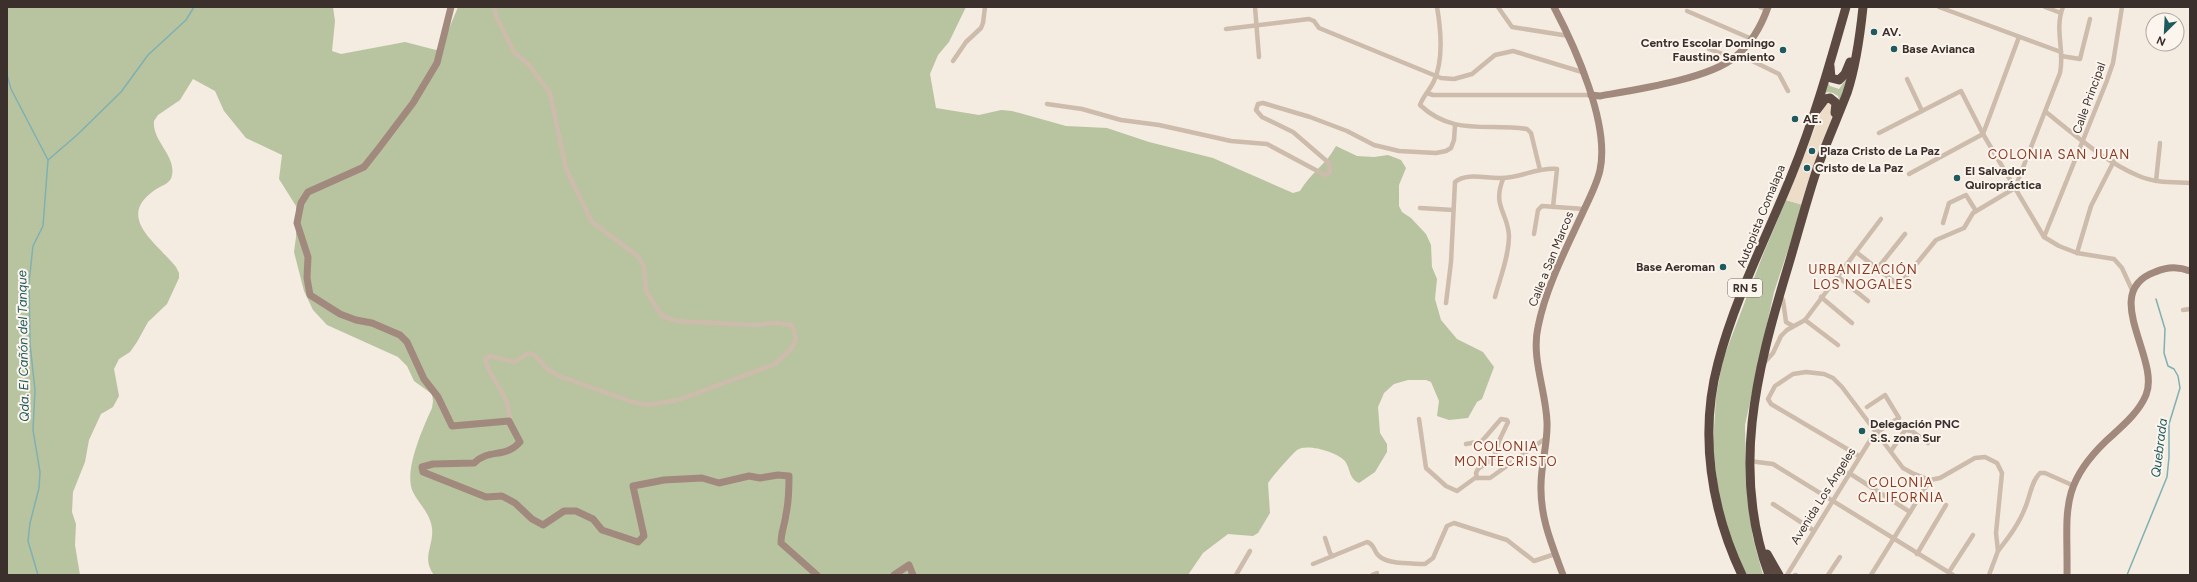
<svg xmlns="http://www.w3.org/2000/svg" width="2197" height="582" font-family="Figtree,sans-serif">
	<style>
		.green { fill: #b8c4a0 }
		.plaza { fill: #ecdcc8 }
		.lines { fill: none; stroke-linecap: round; stroke-linejoin: round }
		.stream { stroke: #7fb0b2; stroke-width: 1.5 }
		.street { stroke: #cdbbac; stroke-width: 4.5 }
		.secondary { stroke: #a18a7d; stroke-width: 7 }
		.highway { stroke: #5c4a42; stroke-width: 9 }
		.poi-dot { fill: #1f5a5e; stroke: #fbf5ee; stroke-width: 1.5 }
		.labels { text-anchor: middle; dominant-baseline: central; stroke-width: 4; stroke-linejoin: round; paint-order: stroke }
		.shield { fill: #fbf5ee; stroke: #756b66; stroke-width: 1 }
		.shield-label { font-size: 11px; font-weight: bold; fill: #3b302b }
		.poi-label { font-size: 12px; font-weight: bold; fill: #3b302b; stroke: #fbf5ee; text-anchor: start }
		.street-label { font-size: 12px; fill: #3b302b; stroke: #fbf5ee }
		.neighbourhood-label { font-size: 13px; letter-spacing: 1px; fill: #8c3b22; stroke: #fbf5ee }
		.water-label { font-size: 13px; font-style: italic; fill: #1f5a5e; stroke: #fbf5ee }
	</style>
	<rect width="100%" height="100%" fill="#f4ebe1"/>
	<!-- green -->
	<g class="green">
		<path d="M7 7H333L335 21 332 51 341 54 405 42 436 50 443 43 458 7H966L949 42 938 55 930 74 936 108 979 115 1001 110 1012 111 1066 126 1107 128 1149 142 1213 158 1293 193 1300 191C1311 172 1326 165 1336 146L1357 156 1374 157 1388 155 1401 160 1406 168 1399 185V206L1402 212 1411 218 1426 234 1431 245 1432 267 1437 279 1435 299 1441 320 1457 339 1483 352 1494 367 1482 399 1477 402 1468 418 1449 420 1437 416 1439 401 1431 382 1426 380H1408L1394 384 1384 393 1378 407 1380 433 1387 444V452L1375 472 1359 483C1348 478 1351 468 1344 460 1336 452 1307 443 1297 450 1293 453 1271 478 1268 483L1270 513 1258 533 1253 536 1228 534 1203 553 1188 575H434C421 557 434 547 432 528 430 513 419 504 413 492 403 472 423 428 432 408L433 401 432 394 414 381 407 366 398 357 327 325 313 310 304 291 294 252 296 237V206L279 179 282 155 246 138 224 111 215 91 193 79 180 100 158 115 154 121C152 141 176 155 172 175 171 183 163 185 158 188 113 216 156 242 176 267L179 273V278L167 304 148 322 137 342 130 352 119 359 114 369 119 396 113 407 101 414 89 440 85 462 73 492 72 512 76 524 75 545 80 575H7Z"/>
		<path d="M1849 75 1840 105 1838 96 1833 93 1827 92 1821 99 1827 81 1830 86 1839 89Z"/>
		<path d="M1786 200 1803 205 1774 292 1745 425 1746 485 1753 538 1763 575H1745L1726 530 1719 498 1713 445 1716 397 1723 359 1764 252Z"/>
	</g>
	<!-- plaza -->
	<path class="plaza" d="M1829 103 1834 107 1832 117 1815 162 1803 205 1786 200 1824 106Z"/>
	<g class="lines">
		<!-- stream -->
		<g class="stream">
			<path d="M7 75 11 89 48 160"/>
			<path d="M38 575 28 541 30 523 39 488 40 472 33 430 35 390 30 344 29 282 33 246 43 226 48 160 77 135 121 92 148 55 186 20 194 7"/>
			<path d="M2127 575 2167 477 2169 457V424L2180 388 2178 376 2174 369 2168 366 2164 353 2165 329 2156 299"/>
		</g>
		<!-- street -->
		<g class="street">
			<path d="M494 7 497 18 514 52 529 65 550 93 566 169 592 222 639 257 644 267 646 291 662 316 677 321 755 325 776 323 792 325 796 339 791 349 775 364 678 400 648 405 632 402 559 376 547 369 534 355 528 353 515 362 490 356 485 359C490 381 513 398 509 421"/>
			<path d="M1255 7 1259 57"/>
			<path d="M1437 7C1441 30 1444 59 1434 81 1430 90 1423 96 1420 105 1453 136 1486 123 1527 129L1531 133 1540 170"/>
			<path d="M1498 7 1512 27 1569 36"/>
			<path d="M1760 7 1767 10"/>
			<path d="M1939 7 2061 52"/>
			<path d="M2045 7 2061 13"/>
			<path d="M1687 11 1752 39"/>
			<path d="M1226 29 1309 19 1314 21 1319 28 1441 78 1454 79 1472 74 1495 55 1513 51 1582 72"/>
			<path d="M1709 49 1734 58"/>
			<path d="M1738 54 1779 74 1788 91"/>
			<path d="M2061 56 2080 59 2090 19"/>
			<path d="M953 61 966 42 981 28 983 23 985 7"/>
			<path d="M1907 79 1922 111"/>
			<path d="M1427 93 1433 95H1591"/>
			<path d="M1047 104 1082 109 1121 120 1159 125 1231 141 1267 144 1325 175 1330 173 1329 163 1293 132 1262 117 1256 110 1258 104 1263 103 1310 117 1347 131 1374 145 1399 151 1436 153 1446 151 1451 148 1454 140 1455 125"/>
			<path d="M2046 112C2072 133 2107 163 2139 176 2155 183 2173 182 2190 183"/>
			<path d="M1879 133 1961 91 1983 134 2044 237 2059 246 2077 253 2114 259 2122 268 2133 292"/>
			<path d="M1909 174 1983 134 2019 37"/>
			<path d="M2156 181 2160 143"/>
			<path d="M1420 208 1453 210"/>
			<path d="M1943 223 1949 203 1966 195 1976 211"/>
			<path d="M1534 234 1538 210 1542 206 1584 209"/>
			<path d="M2044 237 2106 83 2113 63 2122 7"/>
			<path d="M1856 252 1881 219"/>
			<path d="M2077 253 2091 206 2114 161"/>
			<path d="M1877 269 1905 234"/>
			<path d="M1837 276 1868 301"/>
			<path d="M1780 296 1783 300 1786 322 1793 326"/>
			<path d="M1495 297C1500 278 1509 256 1509 236 1508 212 1492 207 1503 179"/>
			<path d="M1821 297 1852 323"/>
			<path d="M1446 303 1451 262 1455 182C1467 172 1487 179 1501 178 1520 178 1538 167 1557 169L1553 207"/>
			<path d="M2183 310 2190 309"/>
			<path d="M1805 320 1838 345"/>
			<path d="M1764 363 1773 353 1781 336 1787 330 1805 320 1856 252 1896 283 1900 284 1936 240 1964 228 1973 213 2015 188 2060 73C2065 51 2054 29 2063 7"/>
			<path d="M1419 419 1426 468 1446 486 1457 491 1475 478H1490L1546 438"/>
			<path d="M1466 444 1482 441 1501 419 1507 420 1508 422 1499 441 1494 458 1478 469 1476 473 1477 478"/>
			<path d="M1891 451 1905 430 1912 431 1928 443"/>
			<path d="M1859 456 1771 404 1768 399 1775 386 1793 374 1806 372 1824 374 1833 378 1842 387 1903 468 1912 473 1930 480 1940 478 1975 458 1985 457 1997 463 2002 473 1996 533 1998 551 1989 575"/>
			<path d="M1749 461 1773 464 1953 575"/>
			<path d="M1849 473 1910 512"/>
			<path d="M1773 504 1813 530"/>
			<path d="M1325 538 1330 553 1333 556"/>
			<path d="M1998 551C2008 538 2019 524 2025 508 2030 497 2031 482 2040 473H2045L2072 485"/>
			<path d="M1917 554 1946 505"/>
			<path d="M1313 564 1367 542C1375 544 1373 551 1379 556 1389 565 1411 563 1425 564L1433 558 1447 526 1454 523 1507 540 1534 561 1555 554"/>
			<path d="M1949 572 1973 535"/>
			<path d="M1236 575 1250 551"/>
			<path d="M1372 575 1377 573"/>
			<path d="M1787 575 1874 434 1899 418 1885 395 1867 407"/>
			<path d="M1795 575H1796"/>
			<path d="M1828 575 1840 557"/>
			<path d="M1871 575 1930 480"/>
		</g>
		<!-- secondary -->
		<g class="secondary">
			<path d="M451 7 437 63 413 103 379 148 364 167 308 192 301 203 297 223 308 257 307 278 310 295 340 314 356 320 372 323 400 335 407 342 424 379 438 397 452 426 509 421 520 442C505 459 489 448 474 463L433 464 422 467 423 472 486 497 502 496 515 503 532 519 543 525 564 511H576L593 519 602 530 638 542 644 536 633 486 664 480 702 478 719 483 749 476 760 478 778 475 789 476C789 489 789 501 786 514 785 524 781 532 781 543L817 575"/>
			<path d="M1554 7C1575 47 1610 124 1600 170 1597 184 1589 199 1583 212 1566 249 1546 287 1538 327 1531 358 1546 391 1547 422 1548 443 1541 464 1541 485 1540 518 1552 545 1563 575"/>
			<path d="M1591 95 1600 96C1634 90 1709 79 1735 57 1751 44 1761 27 1768 7"/>
			<path d="M894 575 909 565 913 575"/>
			<path d="M2067 575C2068 514 2058 487 2106 441 2120 428 2138 414 2146 395 2161 359 2099 292 2155 272 2166 267 2178 266 2190 271"/>
		</g>
		<!-- highway -->
		<g class="highway">
			<path d="M1830 66 1831 78 1839 80 1845 74 1850 62"/>
			<path d="M1816 111 1825 99 1830 98 1836 103 1835 113"/>
			<path d="M1767 554 1779 575"/>
			<path d="M1742 575C1711 510 1699 434 1718 363 1735 298 1767 236 1792 174 1814 120 1830 63 1846 7"/>
			<path d="M1769 575C1731 471 1756 373 1787 270 1797 237 1806 202 1817 169 1826 143 1837 119 1847 93 1856 66 1860 36 1863 7"/>
		</g>
	</g>
	<!-- markers -->
	<g class="poi-dot">
		<circle cx="1874" cy="32" r="4"/>
		<circle cx="1894" cy="49" r="4"/>
		<circle cx="1783" cy="50" r="4"/>
		<circle cx="1795" cy="119" r="4"/>
		<circle cx="1812" cy="151" r="4"/>
		<circle cx="1807" cy="168" r="4"/>
		<circle cx="1957" cy="178" r="4"/>
		<circle cx="1723" cy="267" r="4"/>
		<circle cx="1862" cy="431" r="4"/>
	</g>
	<g class="labels">
		<!-- shield labels -->
		<rect class="shield" x="1728" y="279" width="34" height="18" rx="3"/>
		<g class="shield-label">
			<text x="1745" y="288">RN 5</text>
		</g>
		<!-- poi labels -->
		<g class="poi-label">
			<text x="1882" y="32">AV.</text>
			<text x="1775" y="43" text-anchor="end">Centro Escolar Domingo<tspan x="1775" dy="14">Faustino Samiento</tspan></text>
			<text x="1902" y="49">Base Avianca</text>
			<text x="1803" y="119">AE.</text>
			<text x="1820" y="151">Plaza Cristo de La Paz</text>
			<text x="1815" y="168">Cristo de La Paz</text>
			<text x="1965" y="171">El Salvador<tspan x="1965" dy="14">Quiropráctica</tspan></text>
			<text x="1715" y="267" text-anchor="end">Base Aeroman</text>
			<text x="1870" y="424">Delegación PNC<tspan x="1870" dy="14">S.S. zona Sur</tspan></text>
		</g>
		<!-- street labels -->
		<g class="street-label">
			<text transform="translate(2089 98) rotate(-70)">Calle Principal</text>
			<text transform="translate(1761 216) rotate(-68)">Autopista Comalapa</text>
			<text transform="translate(1551 259) rotate(-68)">Calle a San Marcos</text>
			<text transform="translate(1823 496) rotate(-58)">Avenida Los Ángeles</text>
		</g>
		<!-- neighbourhood labels -->
		<g class="neighbourhood-label">
			<text x="2059" y="154">COLONIA SAN JUAN</text>
			<text x="1863" y="269">URBANIZACIÓN<tspan x="1863" dy="15">LOS NOGALES</tspan></text>
			<text x="1506" y="446">COLONIA<tspan x="1506" dy="15">MONTECRISTO</tspan></text>
			<text x="1901" y="482">COLONIA<tspan x="1901" dy="15">CALIFORNIA</tspan></text>
		</g>
		<!-- water labels -->
		<g class="water-label">
			<text transform="translate(23 346) rotate(-91)">Qda. El Cañón del Tanque</text>
			<text transform="translate(2159 448) rotate(-83)">Quebrada</text>
		</g>
	</g>
	<!-- border -->
	<rect width="2197" height="582" fill="none" stroke="#3b302b" stroke-width="16"/>
	<!-- north arrow -->
	<g transform="translate(2165 32) rotate(204)"><circle r="19" fill="#fbf5ee" stroke="#aea6a0"/>
	<path d="M0-3L7 15L0 10L-7 15Z" fill="#1f5a5e"/>
	<text y="-6" font-size="11" font-weight="bold" text-anchor="middle" fill="#3b302b">N</text>
	</g>
</svg>
